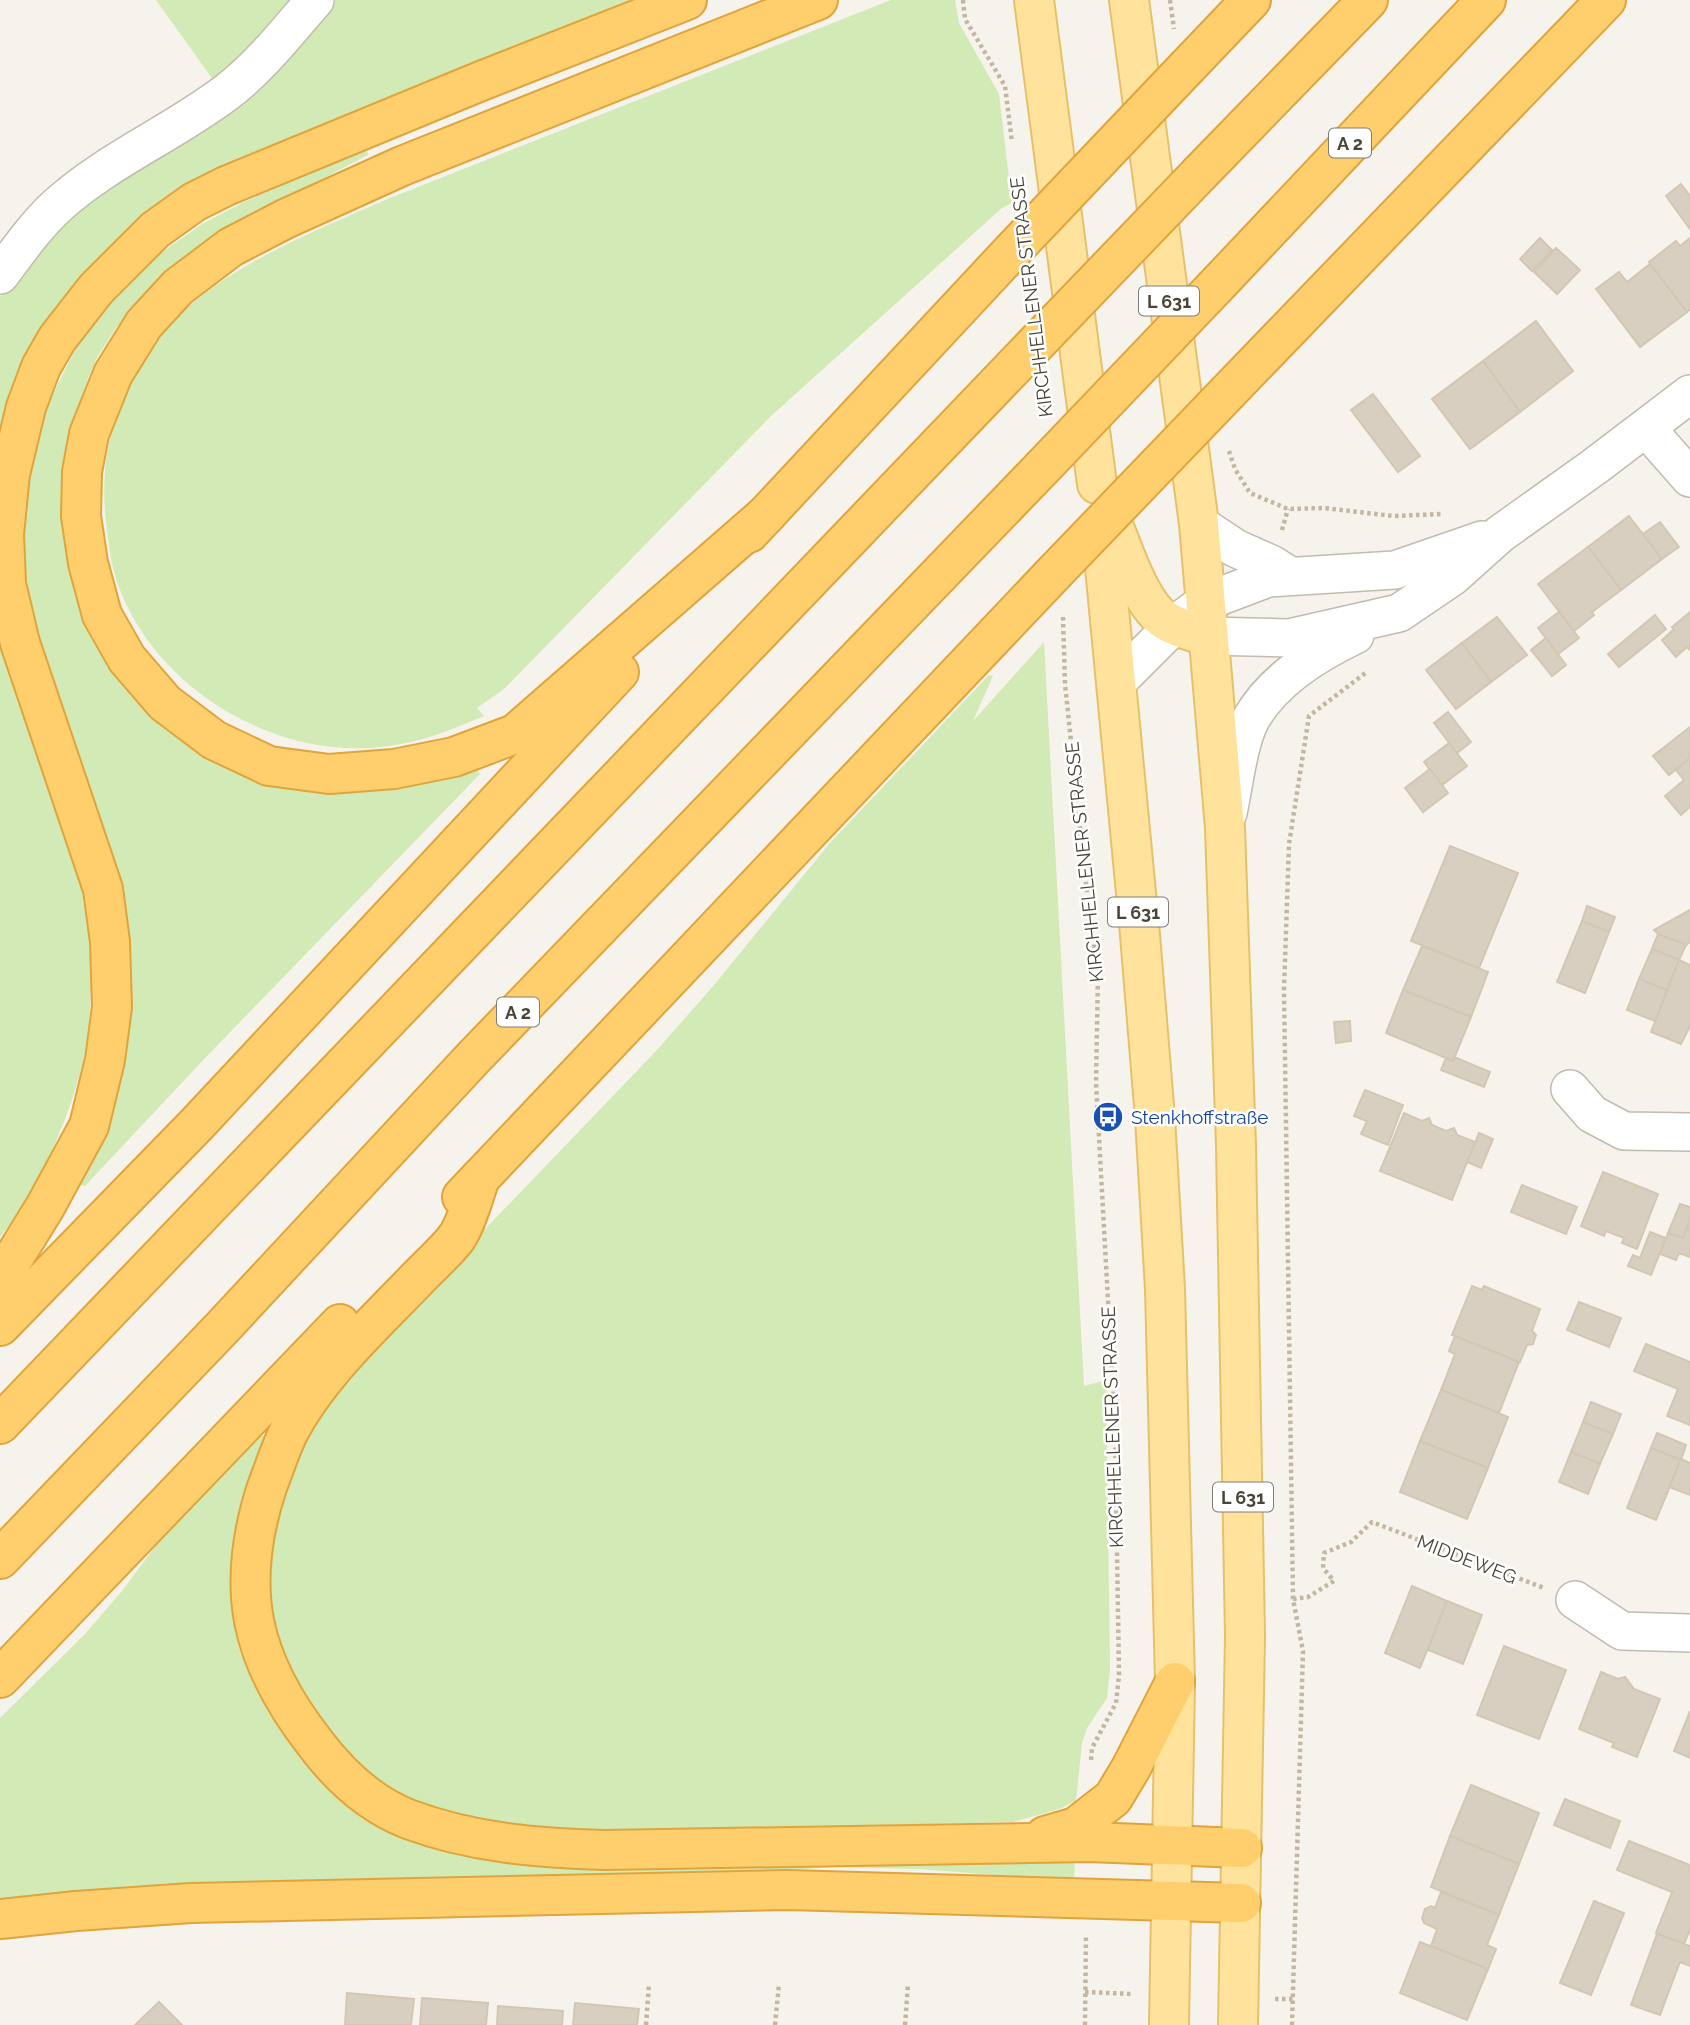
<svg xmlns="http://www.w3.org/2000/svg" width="1690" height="2025" font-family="Raleway,sans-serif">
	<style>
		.green { fill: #d2eab5 }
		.building { fill: #d8cfc1; stroke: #d3c7b4; stroke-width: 2 }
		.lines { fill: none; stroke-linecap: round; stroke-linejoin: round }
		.street-casing { stroke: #c2bbae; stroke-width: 40 }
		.primary-casing { stroke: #e6c16a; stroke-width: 42 }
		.highway-casing { stroke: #e0a43c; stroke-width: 42 }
		.path { stroke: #c4b79f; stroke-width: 4.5; stroke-dasharray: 3.5 3.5; stroke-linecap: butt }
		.street { stroke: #fff; stroke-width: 37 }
		.primary { stroke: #ffe39c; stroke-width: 38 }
		.highway { stroke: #ffcf6e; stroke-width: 38 }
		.highway-bridge-casing { stroke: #e0a43c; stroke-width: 42; stroke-linecap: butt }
		.highway-bridge { stroke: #ffcf6e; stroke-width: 38 }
		.labels { text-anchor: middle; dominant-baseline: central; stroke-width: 5; stroke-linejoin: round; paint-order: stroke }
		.shield { fill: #fff; stroke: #817c74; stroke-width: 2 }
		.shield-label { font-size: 18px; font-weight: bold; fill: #4b4439 }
		.street-label { font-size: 19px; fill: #4b4439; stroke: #fff }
		.transit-label { font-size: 19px; fill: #164399; stroke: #fff; text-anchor: start }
	</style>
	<rect width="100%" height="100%" fill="#f6f3ec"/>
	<!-- green -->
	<g class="green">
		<path d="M156 0H295L214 81Z"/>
		<path d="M334 0H642L195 186 0 434V297L6 289 51 237 89 201 260 84Z"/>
		<path d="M891 0H955L959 23 999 94 1012 203 1002 208 771 416 504 689 477 708 484 716C453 729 422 742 389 746 279 762 160 692 120 590 111 569 109 545 106 522 99 463 113 401 147 351 200 275 308 234 390 198Z"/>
		<path d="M367 149 368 155 263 210 154 285 116 328 98 356 88 378 70 433 67 543 217 754 475 766 480 774 207 1056 85 1186 77 1184 120 1058 42 661 26 592 22 533 28 471 45 410 78 344 101 312 125 285 162 252 204 223 244 202Z"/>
		<path d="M0 639C18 709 48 776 70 845 76 863 84 882 87 901 89 913 89 926 89 938 92 980 92 1024 82 1065 68 1122 37 1192 0 1237Z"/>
		<path d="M1044 642 1084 1386 1106 1380 1110 1668 1107 1698 1087 1728 1082 1743 1076 1801 1059 1809 1013 1822 569 1832 474 1823 394 1794 337 1747 285 1667 269 1606 268 1552 281 1492 312 1426 366 1353 657 1050 714 985 829 844 989 675 993 676 973 721Z"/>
		<path d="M259 1434 265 1437C259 1446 257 1457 253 1466 240 1500 233 1533 233 1570 233 1597 232 1628 241 1654 263 1717 303 1769 358 1807 371 1816 384 1827 398 1833 448 1855 499 1861 553 1865L1075 1856 1074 1881 918 1869 832 1867 686 1878 135 1886 0 1899V1718L85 1634 122 1591 169 1528Z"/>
	</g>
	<!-- building -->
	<g class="building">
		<path d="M1681 184 1690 196V229L1666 196Z"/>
		<path d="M1540 238 1552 250 1532 271 1520 259Z"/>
		<path d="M1690 238V309L1687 312 1649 262 1676 241 1680 246Z"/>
		<path d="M1556 248 1580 270 1557 294 1534 272Z"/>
		<path d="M1650 264 1687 312 1640 347 1596 289 1619 272 1627 282Z"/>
		<path d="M1536 321 1573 371 1520 412 1483 361Z"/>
		<path d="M1483 361 1520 412 1470 449 1432 399Z"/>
		<path d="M1373 394 1420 456 1398 472 1351 410Z"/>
		<path d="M1629 516 1662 559 1621 590 1588 547Z"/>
		<path d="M1660 522 1679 547 1662 559 1643 534Z"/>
		<path d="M1588 547 1621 590 1592 612 1594 615 1574 631 1538 584Z"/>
		<path d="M1559 612 1579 638 1558 654 1538 628Z"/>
		<path d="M1690 612V650L1687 647 1676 657 1662 640 1674 629 1672 627Z"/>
		<path d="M1655 615 1666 629 1619 667 1608 654Z"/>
		<path d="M1497 617 1527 655 1491 682 1462 643Z"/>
		<path d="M1546 638 1566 665 1552 676 1531 650Z"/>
		<path d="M1462 643 1491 682 1456 709 1426 670Z"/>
		<path d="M1448 712 1471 742 1457 753 1434 723Z"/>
		<path d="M1690 727V758L1669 775 1653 756Z"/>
		<path d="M1449 743 1467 766 1442 785 1424 762Z"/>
		<path d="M1690 758V807L1681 815 1665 796 1684 780 1676 770Z"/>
		<path d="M1430 769 1448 793 1423 812 1405 788Z"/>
		<path d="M1450 846 1518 873 1479 968 1411 941Z"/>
		<path d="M1587 906 1615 917 1609 932 1582 921Z"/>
		<path d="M1690 910V942L1686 945 1658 934 1654 930Z"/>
		<path d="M1582 921 1609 932 1585 993 1557 982Z"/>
		<path d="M1658 934 1686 945 1679 960 1652 949Z"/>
		<path d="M1422 946 1488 972 1471 1017 1403 990Z"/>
		<path d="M1652 949 1679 960 1667 990 1639 979Z"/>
		<path d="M1679 960 1690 965V1026L1681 1044 1651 1032Z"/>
		<path d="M1639 979 1667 990 1655 1021 1627 1010Z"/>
		<path d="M1403 990 1471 1017 1453 1061 1386 1033Z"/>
		<path d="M1350 1021 1351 1041 1336 1043 1334 1022Z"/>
		<path d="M1454 1057 1490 1072 1484 1087 1441 1070 1446 1058 1453 1061Z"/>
		<path d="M1365 1090 1403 1105 1388 1145 1361 1134 1367 1121 1354 1116Z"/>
		<path d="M1404 1113 1422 1121 1429 1118 1432 1125 1446 1131 1454 1128 1457 1135 1475 1142 1452 1200 1380 1171Z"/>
		<path d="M1479 1133 1493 1139 1481 1168 1467 1162Z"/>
		<path d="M1603 1172 1658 1194 1637 1249 1622 1243 1624 1238 1606 1231 1604 1236 1581 1226Z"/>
		<path d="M1522 1185 1577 1207 1566 1234 1511 1212Z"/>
		<path d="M1680 1204 1690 1207V1220L1683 1238 1668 1233Z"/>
		<path d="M1690 1220V1257L1679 1253 1676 1260 1660 1254 1668 1233 1683 1238Z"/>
		<path d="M1650 1232 1666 1238 1651 1275 1628 1266 1633 1255 1640 1258Z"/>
		<path d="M1472 1286 1482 1290 1484 1286 1540 1309 1532 1331 1536 1335 1533 1344 1527 1345 1520 1362 1452 1335Z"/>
		<path d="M1579 1302 1621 1318 1609 1347 1567 1330Z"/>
		<path d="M1455 1336 1519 1362 1499 1413 1441 1390 1455 1354 1449 1351Z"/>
		<path d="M1646 1344 1690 1362V1425L1667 1416 1678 1389 1634 1371Z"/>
		<path d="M1441 1390 1508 1417 1488 1468 1420 1441Z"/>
		<path d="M1591 1402 1621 1414 1613 1434 1583 1422Z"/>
		<path d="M1583 1422 1613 1434 1600 1464 1571 1452Z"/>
		<path d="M1657 1433 1686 1445 1681 1460 1651 1448Z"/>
		<path d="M1420 1441 1488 1468 1467 1519 1400 1492Z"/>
		<path d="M1651 1448 1681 1460 1656 1520 1627 1508Z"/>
		<path d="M1571 1452 1600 1464 1588 1494 1559 1482Z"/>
		<path d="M1681 1459 1690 1463V1495L1669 1487Z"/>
		<path d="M1412 1586 1447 1601 1420 1668 1385 1653Z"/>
		<path d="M1447 1601 1482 1615 1463 1664 1428 1650Z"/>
		<path d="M1504 1646 1566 1670 1539 1739 1477 1715Z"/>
		<path d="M1601 1672 1618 1679 1625 1677 1634 1689 1660 1699 1637 1757 1612 1747 1614 1743 1579 1729Z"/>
		<path d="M1690 1711V1758L1674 1751Z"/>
		<path d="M1471 1785 1539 1813 1519 1864 1450 1836Z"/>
		<path d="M1565 1799 1620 1821 1610 1848 1554 1825Z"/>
		<path d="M1450 1836 1519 1864 1499 1915 1431 1887Z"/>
		<path d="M1629 1841 1690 1865V1930L1684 1944 1656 1933 1672 1892 1617 1870Z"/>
		<path d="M1441 1892 1499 1915 1487 1945 1496 1949 1488 1969 1431 1946 1437 1929 1424 1923 1422 1918 1425 1909 1431 1906 1435 1908Z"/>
		<path d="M1594 1901 1624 1913 1591 1995 1560 1983Z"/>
		<path d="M1657 1934 1690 1946V1966L1680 1962 1660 2015 1631 2005Z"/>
		<path d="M1420 1942 1488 1969 1467 2020 1400 1993Z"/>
		<path d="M347 1993 414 1999 411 2025H345Z"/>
		<path d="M422 1998 488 2003 486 2025H420Z"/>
		<path d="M159 2002 182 2025H135Z"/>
		<path d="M575 2003 639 2009 637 2025H573Z"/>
		<path d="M498 2006 563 2011 562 2025H497Z"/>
	</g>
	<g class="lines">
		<!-- street casing -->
		<g class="street-casing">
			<g id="street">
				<path d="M0 275C18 251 36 225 58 205 108 160 173 133 227 92 261 66 287 32 315 0"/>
				<path d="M1646 428 1690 478"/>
				<path d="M1199 524 1235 548 1271 564 1290 576"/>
				<path d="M1207 636 1289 638 1399 613 1452 577 1500 534 1594 467 1690 394"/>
				<path d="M1117 682 1174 625 1205 602 1268 578 1395 570 1482 540"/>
				<path d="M1228 813C1234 786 1238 744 1251 719 1273 680 1315 654 1355 635"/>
				<path d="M1570 1089 1592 1114 1624 1131 1690 1132"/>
				<path d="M1575 1600 1622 1631 1690 1633"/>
			</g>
		</g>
		<!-- primary casing -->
		<g class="primary-casing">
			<g id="primary">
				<path d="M1034 0 1097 484"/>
				<path d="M1129 0 1199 524 1225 828 1236 1146 1245 1636 1238 2025"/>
				<path d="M1115 530C1126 556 1141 605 1166 621 1178 628 1194 632 1207 636"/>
				<path d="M1102 536 1140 935 1155 1118 1165 1289 1175 1682 1169 2025"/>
			</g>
		</g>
		<!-- highway casing -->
		<g class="highway-casing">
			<g id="highway">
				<path d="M1188 66 1251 0"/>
				<path d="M1200 173 1368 0"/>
				<path d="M1215 287 1486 0"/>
				<path d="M1228 392 1606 0"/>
				<path d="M767 514 515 734 454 757 394 769 329 774 269 766 214 740 165 703 127 659 102 615 88 563 81 516 82 472 89 434 113 374 144 324 178 287 231 247 285 219 402 166 818 0"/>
				<path d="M749 533 1012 251"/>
				<path d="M480 1178C474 1195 467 1222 457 1237 446 1252 429 1266 417 1279 371 1327 319 1374 288 1433 280 1450 274 1469 267 1487 234 1588 250 1660 315 1743 339 1775 370 1804 408 1819 472 1843 538 1848 605 1850L1089 1842 1242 1848"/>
				<path d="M462 1197 1054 573"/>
				<path d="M0 1280 45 1207 89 1126 105 1060 112 1007 110 942 103 889 20 643 6 584 4 534 10 474 26 407 41 367 57 339 96 289 155 230 194 202 226 186 481 81 687 0"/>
				<path d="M0 1326 197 1124 619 672"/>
				<path d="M0 1424 1026 354"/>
				<path d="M0 1559 220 1330 474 1057 1040 470"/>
				<path d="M0 1678 340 1324"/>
				<path d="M1045 1836 1076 1827 1113 1798 1131 1768 1175 1682"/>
				<path d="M0 1919 76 1911 191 1903 788 1890 1241 1903"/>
			</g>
		</g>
		<!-- path -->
		<g class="path">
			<path d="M963 0 965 19 1005 86 1012 142"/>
			<path d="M1170 0 1174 29"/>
			<path d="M1043 390 1046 413"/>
			<path d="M1229 451 1235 469 1250 493 1288 509 1324 508 1393 516 1442 514"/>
			<path d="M1282 530 1288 509"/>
			<path d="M1063 617 1065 684 1085 876 1098 975 1096 1083 1115 1427 1119 1675 1116 1703 1092 1748 1091 1761"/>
			<path d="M1293 1599 1308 1597 1334 1581 1323 1568 1324 1553 1351 1542 1372 1522 1544 1588"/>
			<path d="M1085 1992 1133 1994"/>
			<path d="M1275 1999H1294"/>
			<path d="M646 2025 649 1984"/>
			<path d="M775 2025 779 1984"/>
			<path d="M905 2025 908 1984"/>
			<path d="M1085 2025 1086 1934"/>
			<path d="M1292 2025 1303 1651 1293 1599 1284 990 1289 844 1309 716 1368 671"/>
		</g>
		<!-- street -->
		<use href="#street" class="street"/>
		<!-- primary -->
		<use href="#primary" class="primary"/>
		<!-- highway -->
		<use href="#highway" class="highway"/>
		<!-- highway-bridge casing -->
		<g class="highway-bridge-casing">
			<g id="highway-bridge">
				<path d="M1012 251 1188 66"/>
				<path d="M1026 354 1200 173"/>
				<path d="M1040 470 1215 287"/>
				<path d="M1054 573 1228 392"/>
			</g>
		</g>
		<!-- highway-bridge -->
		<use href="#highway-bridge" class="highway-bridge"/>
	</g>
	<!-- icons -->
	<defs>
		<g id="bus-disc" transform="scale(1.575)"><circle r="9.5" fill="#1a4fb4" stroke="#fff"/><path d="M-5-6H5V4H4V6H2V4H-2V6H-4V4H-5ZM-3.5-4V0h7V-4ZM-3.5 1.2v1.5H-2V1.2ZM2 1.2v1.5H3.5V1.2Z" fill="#fff"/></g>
	</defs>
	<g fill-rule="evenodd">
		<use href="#bus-disc" x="1108" y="1117"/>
	</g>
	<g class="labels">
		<!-- shield labels -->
		<g class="shield">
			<rect x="1329" y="128.5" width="42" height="29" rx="5"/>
			<rect x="1139" y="286.5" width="60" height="29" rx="5"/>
			<rect x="1108" y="897.5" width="60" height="29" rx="5"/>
			<rect x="497" y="997.5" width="42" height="29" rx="5"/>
			<rect x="1213" y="1482.5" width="60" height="29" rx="5"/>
		</g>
		<g class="shield-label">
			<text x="1350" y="143">A 2</text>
			<text x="1169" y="301">L 631</text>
			<text x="1138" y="912">L 631</text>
			<text x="518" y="1012">A 2</text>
			<text x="1243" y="1497">L 631</text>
		</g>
		<!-- street labels -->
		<g class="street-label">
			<text transform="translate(1031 297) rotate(-97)">KIRCHHELLENER STRASSE</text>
			<text transform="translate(1084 862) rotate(-96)">KIRCHHELLENER STRASSE</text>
			<text transform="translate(1112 1427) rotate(-92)">KIRCHHELLENER STRASSE</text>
			<text transform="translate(1467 1559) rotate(21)">MIDDEWEG</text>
		</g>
		<!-- transit labels -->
		<g class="transit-label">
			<text x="1131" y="1117">Stenkhoffstraße</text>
		</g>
	</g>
</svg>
